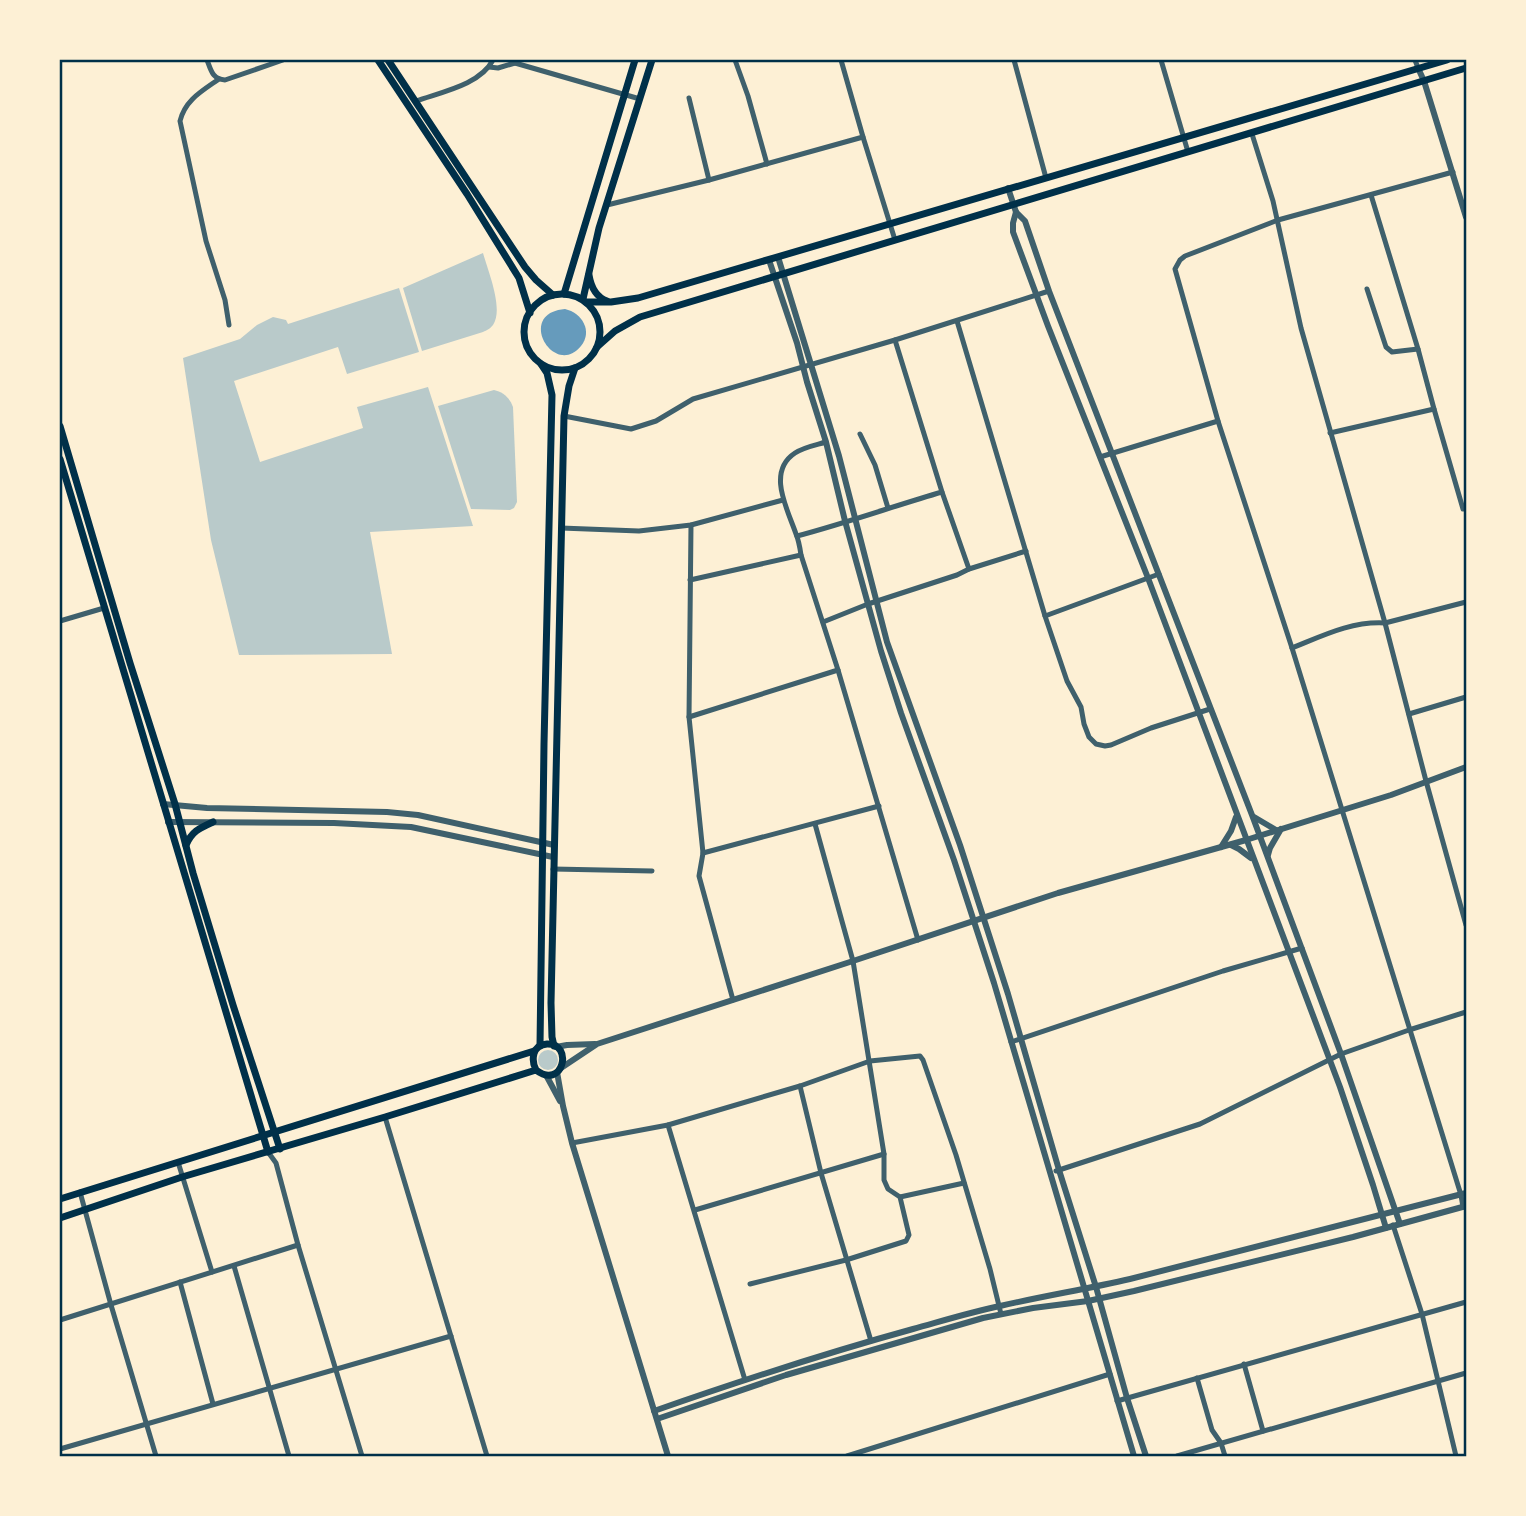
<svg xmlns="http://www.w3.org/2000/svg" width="1526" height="1516" font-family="Arial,sans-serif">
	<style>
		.green { fill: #b9caca }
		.water { fill: #669bbc }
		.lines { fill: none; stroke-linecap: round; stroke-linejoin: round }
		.minor { stroke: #3f606c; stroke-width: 5 }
		.tertiary { stroke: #3f606c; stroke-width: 6 }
		.secondary { stroke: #003049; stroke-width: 7 }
		.neatline { fill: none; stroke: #003049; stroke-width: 2.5 }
	</style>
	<rect width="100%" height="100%" fill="#fdf0d5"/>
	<!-- green -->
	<g class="green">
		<path d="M483 253C488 271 504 309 493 325 490 329 487 330 483 332L422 351 403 288Z"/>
		<path d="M399 288 419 352 347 374 338 347 234 381 260 462 363 428 357 407 428 387 473 526 370 532 392 654 239 655 211 540 183 358 240 339 257 325 273 317 286 320 288 324Z"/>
		<path d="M494 390C503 392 510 398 513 407L517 502 514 508 510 510 471 509 438 406Z"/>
		<circle cx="548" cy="1060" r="10"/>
	</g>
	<!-- water -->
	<path class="water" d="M565 309C582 313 593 331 581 346 554 379 515 313 565 309Z"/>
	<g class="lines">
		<!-- minor -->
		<g class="minor">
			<path d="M207 60C211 70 212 79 225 80L283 60"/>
			<path d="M510 60 515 63 640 99"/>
			<path d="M735 60 748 96 767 164"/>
			<path d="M841 60 863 137 895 240"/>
			<path d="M1014 60 1046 178"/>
			<path d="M1161 60 1188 152"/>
			<path d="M1415 60 1418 68"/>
			<path d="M489 67 498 68 515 63"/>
			<path d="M219 79C202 91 185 100 180 121L206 241 225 300 229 325"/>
			<path d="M689 98 709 180"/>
			<path d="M416 101C441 92 480 85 493 60"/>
			<path d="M1252 134 1273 201 1301 328 1385 623 1426 781 1466 925"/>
			<path d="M1453 172 1278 220 1185 256 1180 260 1175 269 1218 421 1292 648 1461 1195 1463 1207"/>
			<path d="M1371 195 1418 349 1434 409 1463 509"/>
			<path d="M607 205 709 180 863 137"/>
			<path d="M1367 289 1386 347 1392 352 1418 349"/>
			<path d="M957 321 1045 616 1067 681 1081 707 1084 724 1089 737 1096 744 1105 746 1111 745 1151 728 1210 709"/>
			<path d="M895 340 942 492 969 569"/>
			<path d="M564 416 631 429 656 421 693 399 895 340 1049 291"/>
			<path d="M1330 433 1434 409"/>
			<path d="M860 434 875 465 888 508"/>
			<path d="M826 442C816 445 804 447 795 453 766 472 788 510 796 534 799 541 800 548 801 555L838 670 918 940"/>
			<path d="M1100 457 1218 421"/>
			<path d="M691 525 689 717 703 853 699 876 733 1000"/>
			<path d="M561 528 639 531 691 525 783 500"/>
			<path d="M797 536C846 523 894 506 942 492"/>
			<path d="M690 580 801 555"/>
			<path d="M1045 616 1159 574"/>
			<path d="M60 621 104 608"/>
			<path d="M823 622 868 604 957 575 969 569 1026 551"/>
			<path d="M1292 648C1322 636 1351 621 1385 623L1466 602"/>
			<path d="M1409 714 1466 697"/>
			<path d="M689 717 838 670"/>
			<path d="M703 853 879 806"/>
			<path d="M553 869 652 871"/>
			<path d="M1011 1042 1223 971 1302 948"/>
			<path d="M800 1086 821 1173 871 1341"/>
			<path d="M385 1117 487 1456"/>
			<path d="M668 1125 745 1380"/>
			<path d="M572 1143 668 1125 800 1086 870 1061 920 1056 923 1060 956 1155 990 1269 1001 1314"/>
			<path d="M178 1162 212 1272"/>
			<path d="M1056 1171 1200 1124 1341 1054 1409 1030 1466 1012"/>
			<path d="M80 1192 111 1305 156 1456"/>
			<path d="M900 1197 964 1183"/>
			<path d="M695 1210 884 1154"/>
			<path d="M1393 1225 1422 1314 1456 1456"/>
			<path d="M298 1245 362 1456"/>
			<path d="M234 1266 289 1456"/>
			<path d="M180 1282 213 1404"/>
			<path d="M750 1284 846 1260 906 1241 909 1235 900 1197 888 1189 884 1180V1154L853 961 815 824"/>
			<path d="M60 1320 298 1245 276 1163 268 1152"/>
			<path d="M1244 1364 1263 1431"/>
			<path d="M1197 1378 1212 1430 1221 1443 1225 1456"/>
			<path d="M1117 1401 1466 1302"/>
			<path d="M60 1449 451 1336"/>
			<path d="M847 1456 1110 1374"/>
			<path d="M1177 1456 1466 1373"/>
		</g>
		<!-- tertiary -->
		<g class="tertiary">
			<path d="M1418 68 1424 81 1466 217"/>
			<path d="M1008 188 1016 212 1025 221 1049 291 1252 815 1341 1054 1400 1224"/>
			<path d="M1016 212 1013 223V232L1048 326 1148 578 1340 1087 1373 1185 1386 1228"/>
			<path d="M778 257 839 456 887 642 960 845 1008 994 1059 1170 1096 1287 1127 1398 1146 1456"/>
			<path d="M769 260 797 343 807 382 826 442 845 521 881 651 901 713 954 860 994 983 1134 1456"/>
			<path d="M163 804 207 808 387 812 418 815 554 845"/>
			<path d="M1254 817 1276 830"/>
			<path d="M168 822 334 823 411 827 553 857"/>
			<path d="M1231 845 1239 849 1251 858"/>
			<path d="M1221 847 1231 831 1236 817"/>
			<path d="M1268 855 1270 848 1281 829"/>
			<path d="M556 1047 567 1045 595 1044"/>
			<path d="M561 1068 597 1044 853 961 1058 893 1246 840 1391 795 1466 767"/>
			<path d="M557 1072 563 1106 572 1143 668 1456"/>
			<path d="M546 1075 560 1101"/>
			<path d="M654 1411C740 1381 826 1353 913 1329 942 1321 971 1312 1000 1306 1043 1296 1087 1289 1130 1279L1466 1193"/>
			<path d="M657 1419 786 1375 983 1318 1033 1308 1088 1301 1134 1291 1353 1237 1466 1206"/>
		</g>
		<!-- secondary -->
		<g class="secondary">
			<path d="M378 60 467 194 519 278 530 313"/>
			<path d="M388 60 525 267 536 280 553 295"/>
			<path d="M589 275C591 287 596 297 607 301"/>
			<circle cx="562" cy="332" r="38"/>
			<path d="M564 294 635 60"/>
			<path d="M583 299 599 228 652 60"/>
			<path d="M586 302H611L638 298 1447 60"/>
			<path d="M597 347 615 331 640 317 1466 68"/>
			<path d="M60 426 130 663 175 804 193 873 233 1005 280 1149"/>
			<path d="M60 459 268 1152"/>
			<path d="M186 845C192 831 200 828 213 822"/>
			<path d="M540 1046 544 744 552 395 547 373 541 364"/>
			<path d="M554 1046 552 1037 551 1003 564 416 569 386 575 368"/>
			<path d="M60 1199 534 1051"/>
			<path d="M60 1218 182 1177 385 1117 536 1070C563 1091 574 1043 547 1044 532 1045 531 1060 536 1070"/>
		</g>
	</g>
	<!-- border -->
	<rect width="1526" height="1516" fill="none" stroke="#fdf0d5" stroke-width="122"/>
	<rect x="61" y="61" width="1404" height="1394" class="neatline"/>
</svg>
